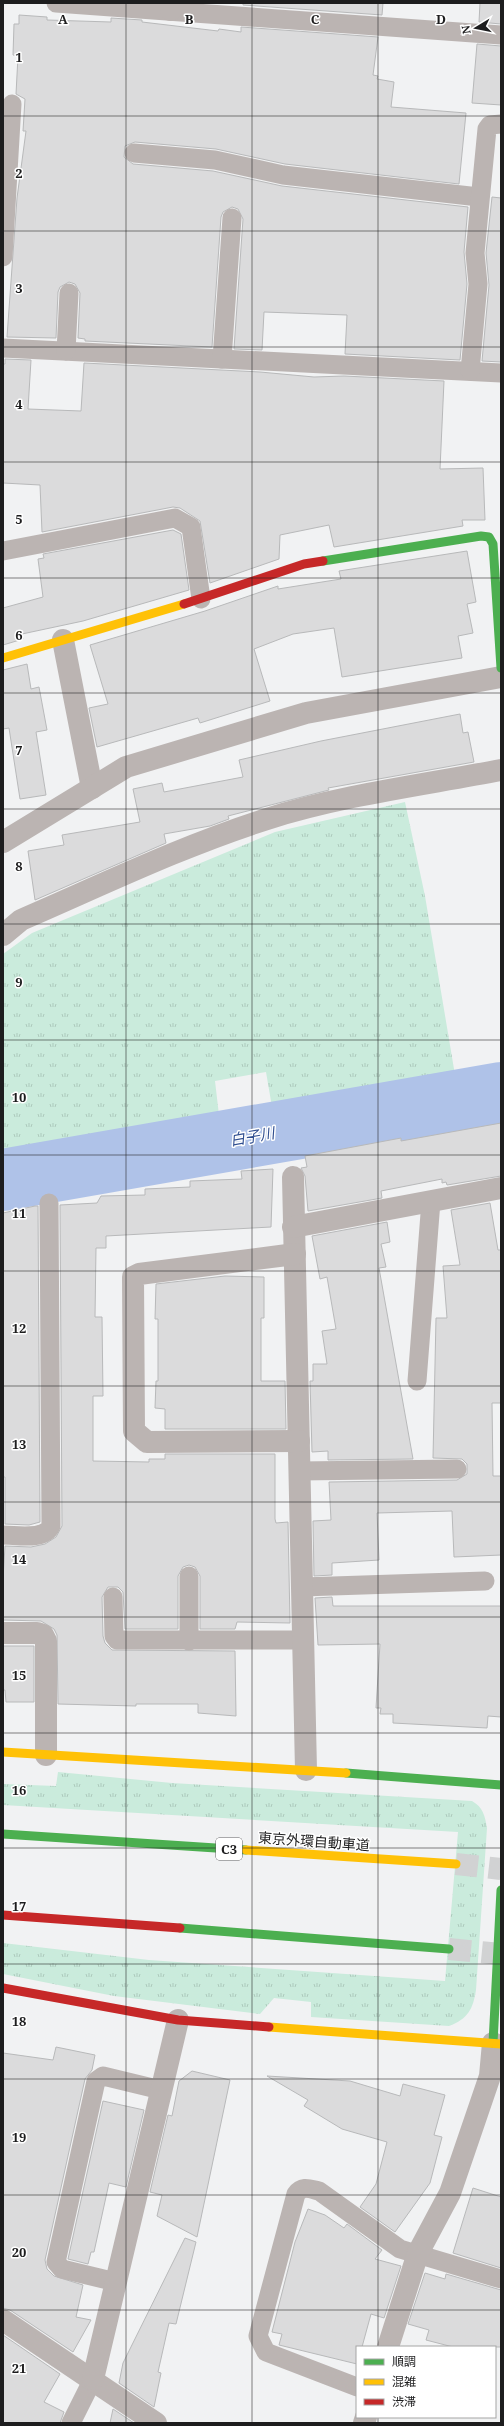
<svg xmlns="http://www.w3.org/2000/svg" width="504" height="2426" font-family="'Noto Serif','Noto Sans JP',serif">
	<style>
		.grass { fill: url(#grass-tufts) }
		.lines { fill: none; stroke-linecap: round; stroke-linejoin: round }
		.river { stroke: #afc2e8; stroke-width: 62 }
		.building { fill: #dbdbdc; stroke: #b8b9ba }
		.highway-tunnel { stroke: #d1d2d3; stroke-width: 22; stroke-dasharray: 22 11; stroke-linecap: butt }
		.lane { stroke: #bbb4b2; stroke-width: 19 }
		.street { stroke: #bbb4b2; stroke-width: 22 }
		.fast { stroke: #4caf50; stroke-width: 9 }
		.slow { stroke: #ffc107; stroke-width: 9 }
		.jam { stroke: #c62828; stroke-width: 9 }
		.grid { fill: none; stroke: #1d1d1e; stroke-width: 1; stroke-opacity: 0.55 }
		.labels { text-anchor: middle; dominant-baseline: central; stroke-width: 3; stroke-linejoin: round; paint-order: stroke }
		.shield { fill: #fff; stroke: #616162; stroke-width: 1 }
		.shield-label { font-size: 13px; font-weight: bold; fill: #1d1d1e }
		.street-label { font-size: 14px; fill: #1d1d1e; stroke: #fff }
		.water-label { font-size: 15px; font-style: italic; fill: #314f90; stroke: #fff }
		.grid-label { font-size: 13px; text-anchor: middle; font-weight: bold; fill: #1d1d1e; stroke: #fff; stroke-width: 3; stroke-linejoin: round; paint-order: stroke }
	</style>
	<defs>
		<pattern id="grass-tufts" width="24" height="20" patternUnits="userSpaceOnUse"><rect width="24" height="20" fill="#caebdc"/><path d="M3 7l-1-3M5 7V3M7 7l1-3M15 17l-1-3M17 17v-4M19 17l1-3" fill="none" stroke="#adc9bc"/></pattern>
	</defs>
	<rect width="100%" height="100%" fill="#f1f2f3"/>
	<!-- grass -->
	<g class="grass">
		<path d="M405 802 425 896 455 1075 272 1107 266 1072 215 1081 219 1115 140 1132 3 1155V954L32 933 275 832Z"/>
		<path d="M58 1772 172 1783 472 1801C483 1807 485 1816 487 1828L476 1990C473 2009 468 2019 449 2026L311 2017V2002L274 1998 260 2014 114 1996 3 1974V1943L149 1960 445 1981 458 1832 3 1805V1784L56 1786Z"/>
	</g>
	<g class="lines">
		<!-- river -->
		<path class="river" d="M3 1180 501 1093"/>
	</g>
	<!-- building -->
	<g class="building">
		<path d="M243 3H383L382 15 243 5Z"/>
		<path d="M480 3H501V24L479 22Z"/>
		<path d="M19 15 47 17V20L111 22V18L142 20V22L218 31 219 29 241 32V27L378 37 373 75 378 76 377 79 394 82 391 107 466 113 459 184 285 164 216 149 135 142 125 146 124 157 133 164 213 171 282 186 468 207 464 252 467 284 460 360 345 354 347 315 264 312 262 350 234 349 243 219 238 209 232 207 223 212 221 217 212 347 85 341V339L78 338 80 293 75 284 69 282 60 287 58 292 56 338 7 337 17 198 26 131H23L25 99 16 94 18 56 13 55 14 24H19Z"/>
		<path d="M477 44 501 46V105L472 103Z"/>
		<path d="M492 197 501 198V362L482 361 489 285 486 253Z"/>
		<path d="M5 359 31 360 28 409 81 411 84 363 260 372 314 377 344 376 444 381 440 469 483 468 485 520H462L463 526 334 547 329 525 280 535 279 559 210 583 200 521 180 508 173 507 42 532 40 485 3 483V364H5Z"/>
		<path d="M173 530 181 534 189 590 83 621 22 634 23 639 3 645V608L43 597 38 559 44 558 43 554Z"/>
		<path d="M467 551 476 602 467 604 473 633 458 636 462 658 342 677 334 628 293 634 254 649 270 701 200 723 198 718 97 747 89 708 108 704 90 645 205 611 278 586V589L341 579 339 571Z"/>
		<path d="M27 664 31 689 39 687 47 730 36 732 46 795 20 799 9 728 3 729V670Z"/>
		<path d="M460 714 463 733 468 732 474 762 328 788 329 790 228 816 229 819 210 826 164 834 166 843 35 900 28 851 64 845 62 835 140 822 133 789 162 783 164 792 243 777 239 760 321 741Z"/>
		<path d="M501 1123V1176L447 1185 446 1182 442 1183V1179L381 1191 382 1198 308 1211 305 1176 301 1168 307 1167 305 1156 401 1138V1141Z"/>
		<path d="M273 1169 271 1227 106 1236V1248H96L95 1317H102L103 1396H93V1461L149 1462V1459H165V1454H275V1519L276 1523 288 1522 290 1623 237 1622 235 1629H200V1576L195 1567 189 1565 183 1567 178 1576V1629H125L123 1592 118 1587H108L102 1597 103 1636 105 1643 112 1650 235 1651 236 1716 198 1713V1704H136V1706L58 1704 57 1635 54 1629 41 1621 3 1620V1579L5 1546 31 1547 45 1544 56 1537 62 1526 60 1205 97 1203 101 1196 145 1195V1189L190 1187V1181L242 1179 241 1171Z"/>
		<path d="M490 1203 498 1250H501V1403H492L493 1476H501V1555L454 1557 452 1511 377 1513 379 1560 332 1563V1575L314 1576 313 1521 331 1520 329 1482 457 1480 467 1474V1464L462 1459 433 1458 436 1318H447L443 1266 460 1265 451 1210Z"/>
		<path d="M35 1206H38L40 1522 29 1525 5 1524V1477H3V1213Z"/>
		<path d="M387 1222 390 1242 381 1244 386 1267 379 1268 413 1459 328 1460V1451L312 1452 310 1381H313V1364H327L322 1331 336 1329 327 1277 320 1279 312 1236Z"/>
		<path d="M225 1276 264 1277V1318H261V1381H285L286 1429H165V1409L155 1408 156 1381H158V1319H155L156 1284Z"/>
		<path d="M332 1597 333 1606H501V1717L488 1716 487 1728 393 1723V1714H380L381 1708H376L380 1644 318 1645 315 1598Z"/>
		<path d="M3 1646H34V1702H6L5 1690H3Z"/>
		<path d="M56 2047 95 2055 92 2070 85 2079 45 2260 47 2269 54 2276 83 2285 76 2317 91 2320 73 2352 10 2310 3 2308V2053L53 2060Z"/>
		<path d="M192 2071 230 2080 197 2237 157 2216 162 2195 150 2192 168 2115 172 2116 179 2081Z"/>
		<path d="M267 2076 350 2081 400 2096 403 2084 445 2095 434 2135 442 2137 430 2183 395 2232 360 2207 376 2184 387 2142 342 2129 304 2106 308 2100Z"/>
		<path d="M103 2101 144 2110 126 2187 109 2183 94 2252H91L88 2264 68 2259Z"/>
		<path d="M473 2188 501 2197V2268L453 2253Z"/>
		<path d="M308 2209 325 2215 344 2228 347 2224 382 2250 375 2259 401 2266 384 2318 371 2314 362 2347H357V2364L279 2345 282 2334 272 2332 295 2242Z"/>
		<path d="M185 2238 196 2242 176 2324 169 2323 158 2372 161 2373 154 2407 119 2383 123 2363Z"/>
		<path d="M425 2273 445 2279 446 2274 501 2290V2347H453L426 2340 429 2330 408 2324Z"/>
		<path d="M3 2335 60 2374 44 2402 64 2412 60 2423H3Z"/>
		<path d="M113 2409 134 2423H110Z"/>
	</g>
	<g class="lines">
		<!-- highway-tunnel -->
		<g class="highway-tunnel">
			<path d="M456 1864 501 1869"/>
			<path d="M449 1949 501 1954"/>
		</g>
		<!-- lane -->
		<g class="lane">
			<path d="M56 3 501 35"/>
			<path d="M134 153 215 160 283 175 479 197"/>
			<path d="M3 257 12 104"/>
			<path d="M3 348 501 373"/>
			<path d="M66 351 69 293"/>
			<path d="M222 359 232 218"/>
			<path d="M470 371 478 284 475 253 487 129 490 125 501 124"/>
			<path d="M3 551 175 518 191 527 201 599"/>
			<path d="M417 1381 431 1201"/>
			<path d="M299 1471 457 1469"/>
			<path d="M3 1535C17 1535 44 1541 51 1526L49 1203"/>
			<path d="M189 1576V1641"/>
			<path d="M302 1587 485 1581"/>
			<path d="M113 1597 114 1636 117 1640H303"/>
			<path d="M116 2282 62 2269 56 2262 96 2081 103 2076 161 2090"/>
			<path d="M357 2387 266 2352 258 2336 296 2194C302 2185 310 2189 319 2191L400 2249 501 2279"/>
			<path d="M71 2423 93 2379"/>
		</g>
		<!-- street -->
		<g class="street">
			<path d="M171 10V3"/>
			<path d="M63 640 92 788"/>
			<path d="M3 842 126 767 306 713 501 677"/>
			<path d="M3 935 21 920C102 885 182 846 267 819 342 795 423 785 501 770"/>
			<path d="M293 1177 306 1770"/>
			<path d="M293 1227 501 1188"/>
			<path d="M295 1254 139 1274 133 1277 134 1431 147 1442 299 1441"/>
			<path d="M3 1633H37L43 1635 46 1641V1755"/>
			<path d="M3 2320 156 2423"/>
			<path d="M388 2347 418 2253 450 2193 490 2076 493 2043"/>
			<path d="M93 2379 178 2020"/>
			<path d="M364 2423 366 2417"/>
		</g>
		<!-- fast -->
		<g class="fast">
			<path d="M323 561 481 536 489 537 493 544 501 668"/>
			<path d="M346 1773 501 1785"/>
			<path d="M3 1834 246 1850"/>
			<path d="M180 1928 449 1949"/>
			<path d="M493 2043 501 1890"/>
		</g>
		<!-- slow -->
		<g class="slow">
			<path d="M3 658 184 604"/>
			<path d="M3 1752 346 1773"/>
			<path d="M246 1850 456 1864"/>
			<path d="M269 2027 501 2044"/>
		</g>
		<!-- jam -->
		<g class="jam">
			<path d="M184 604 304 564 323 561"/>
			<path d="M3 1915 180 1928"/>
			<path d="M3 1988 178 2020 269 2027"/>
		</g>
	</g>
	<!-- grid -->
	<path class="grid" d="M126 3V2423M252 3V2423M378 3V2347M3 116H501M3 231H501M3 347H501M3 462H501M3 578H501M3 693H501M3 809H501M3 924H501M3 1040H501M3 1155H501M3 1271H501M3 1386H501M3 1502H501M3 1617H501M3 1733H501M3 1848H501M3 1964H501M3 2079H501M3 2195H501M3 2310H501M378 2417V2423"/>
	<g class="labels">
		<!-- shield labels -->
		<rect class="shield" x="216" y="1838" width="26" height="22" rx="3"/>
		<g class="shield-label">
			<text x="229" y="1849">C3</text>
		</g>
		<!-- street labels -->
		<g class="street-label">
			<text transform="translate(314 1841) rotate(4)">東京外環自動車道</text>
		</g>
		<!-- water labels -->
		<g class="water-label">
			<text transform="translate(252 1136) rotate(-10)">白子川</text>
		</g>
	</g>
	<g class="grid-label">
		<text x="63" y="24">A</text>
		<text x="189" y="24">B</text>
		<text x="315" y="24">C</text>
		<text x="441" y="24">D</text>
		<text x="19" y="62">1</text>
		<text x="19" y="178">2</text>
		<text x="19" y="293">3</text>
		<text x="19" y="409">4</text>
		<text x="19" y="524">5</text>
		<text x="19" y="640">6</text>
		<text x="19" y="755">7</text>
		<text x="19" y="871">8</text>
		<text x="19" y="987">9</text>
		<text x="19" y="1102">10</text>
		<text x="19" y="1218">11</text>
		<text x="19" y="1333">12</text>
		<text x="19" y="1449">13</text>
		<text x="19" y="1564">14</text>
		<text x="19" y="1680">15</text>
		<text x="19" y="1795">16</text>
		<text x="19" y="1911">17</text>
		<text x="19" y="2026">18</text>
		<text x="19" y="2142">19</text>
		<text x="19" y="2257">20</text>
		<text x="19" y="2373">21</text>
	</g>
	<!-- border -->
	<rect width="504" height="2426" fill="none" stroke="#1d1d1e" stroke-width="8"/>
	<!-- legend -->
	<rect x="356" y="2346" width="140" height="72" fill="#ffffff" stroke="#a5a5a5"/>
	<rect x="364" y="2359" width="20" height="6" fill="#4caf50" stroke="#a5a5a5"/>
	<text x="392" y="2366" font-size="12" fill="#1d1d1e">順調</text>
	<rect x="364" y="2379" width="20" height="6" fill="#ffc107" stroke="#a5a5a5"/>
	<text x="392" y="2386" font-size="12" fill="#1d1d1e">混雑</text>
	<rect x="364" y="2399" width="20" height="6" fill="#c62828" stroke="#a5a5a5"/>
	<text x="392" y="2406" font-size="12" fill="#1d1d1e">渋滞</text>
	<!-- north arrow -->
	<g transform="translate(476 28) rotate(260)" stroke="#ffffff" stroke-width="3" paint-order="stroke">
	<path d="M0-3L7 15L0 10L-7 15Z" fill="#1d1d1e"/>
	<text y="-6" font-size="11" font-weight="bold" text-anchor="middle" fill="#1d1d1e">N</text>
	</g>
</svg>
